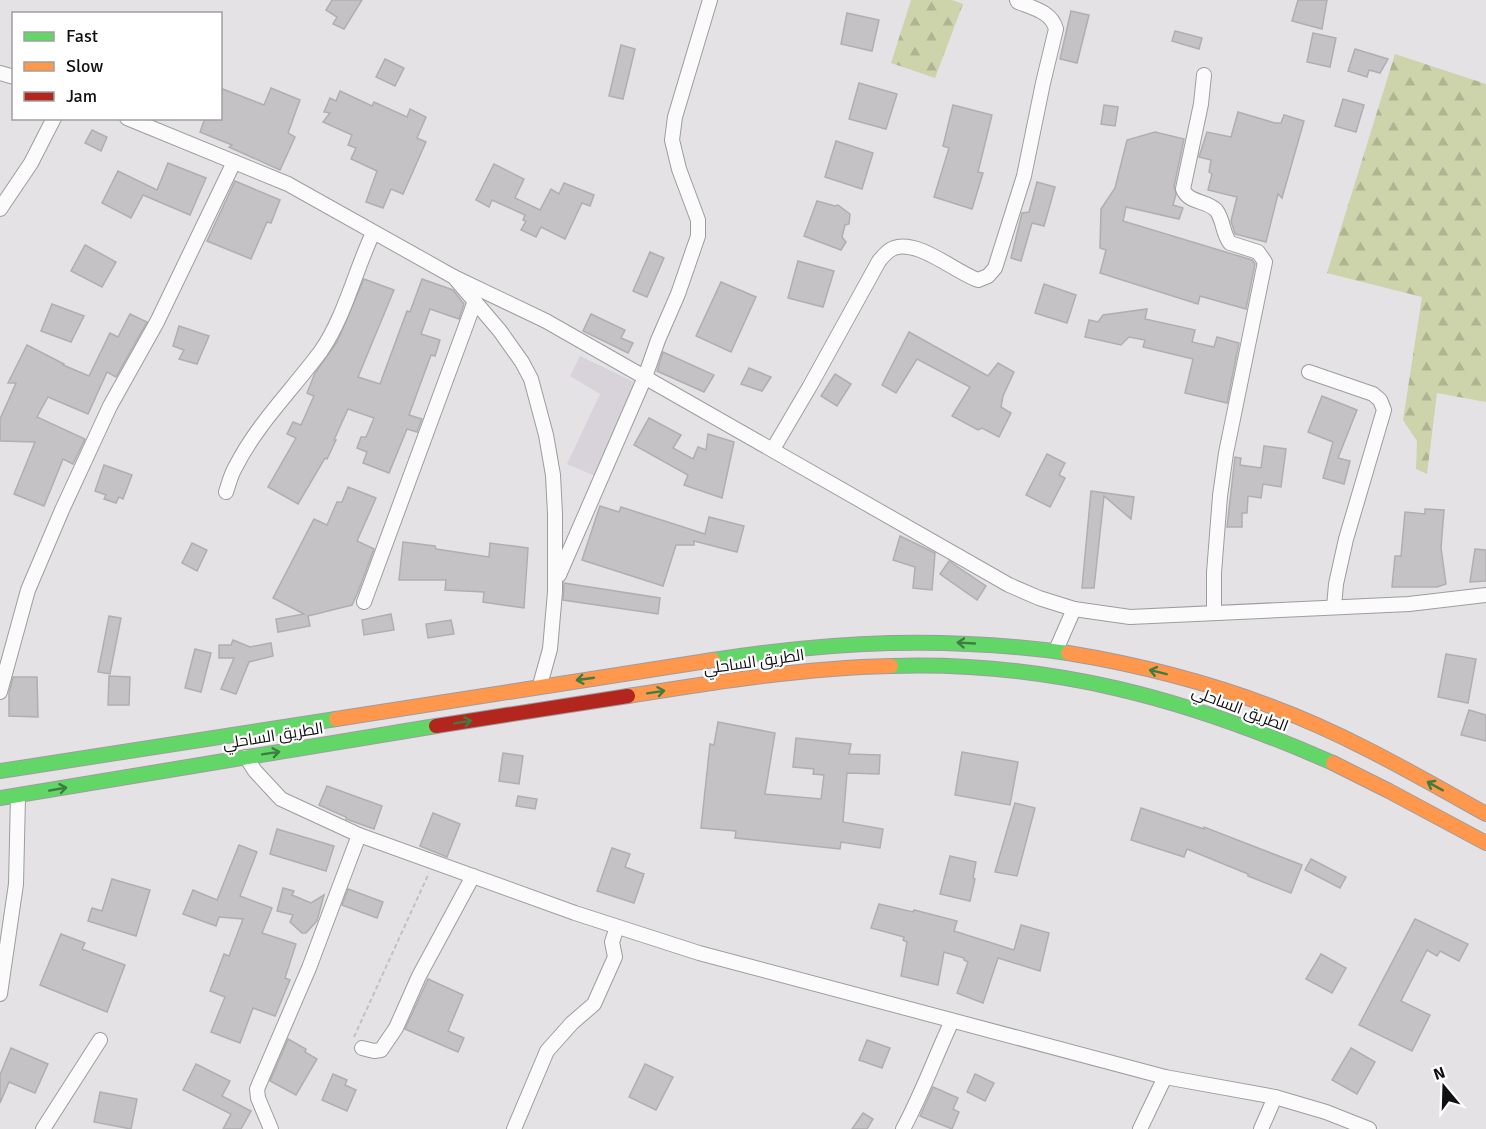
<svg xmlns="http://www.w3.org/2000/svg" width="1486" height="1129" font-family="Signika,Cairo,sans-serif">
	<style>
		.built { fill: #d8d3db }
		.forest { fill: url(#forest-firs) }
		.building { fill: #c4c2c4; stroke: #b0aeb1; stroke-width: 1.5 }
		.lines { fill: none; stroke-linecap: round; stroke-linejoin: round }
		.street-casing { stroke: #9e9c9f; stroke-width: 16 }
		.fast-casing { stroke: #9e9c9f; stroke-width: 16 }
		.slow-casing { stroke: #9e9c9f; stroke-width: 16 }
		.jam-casing { stroke: #9e9c9f; stroke-width: 16 }
		.path { stroke: #c1c1c1; stroke-width: 2; stroke-dasharray: 4.5 3; stroke-linecap: butt }
		.street { stroke: #fbfbfb; stroke-width: 14 }
		.fast { stroke: #63d668; stroke-width: 14 }
		.slow { stroke: #ff974d; stroke-width: 14 }
		.jam { stroke: #b3261e; stroke-width: 14 }
		.oneway { stroke: #3e7c41 }
		.labels { text-anchor: middle; dominant-baseline: central; stroke-width: 4.5; stroke-linejoin: round; paint-order: stroke }
		.street-label { font-size: 16px; fill: #100f11; stroke: #fff }
	</style>
	<defs>
		<pattern id="forest-firs" width="22" height="20" patternUnits="userSpaceOnUse" patternTransform="scale(1.5)"><rect width="22" height="20" fill="#cdd4ab"/><path d="M5 1l3.5 6h-7zM16 11l3.5 6h-7z" fill="#afb592"/></pattern>
	</defs>
	<rect width="100%" height="100%" fill="#e4e2e5"/>
	<!-- built -->
	<path class="built" d="M580 356 634 382 595 476 567 464 600 394 570 376Z"/>
	<!-- forest -->
	<g class="forest">
		<path d="M911 0H952L963 4 935 78 891 63Z"/>
		<path d="M1395 54 1486 84V402L1437 393 1427 474 1416 469 1417 441 1403 420 1422 297 1327 273Z"/>
	</g>
	<!-- building -->
	<g class="building">
		<path d="M332 0H362L344 29 333 24 337 17 326 10Z"/>
		<path d="M1298 0H1327L1322 29 1292 21Z"/>
		<path d="M1071 11 1089 15 1077 63 1060 59Z"/>
		<path d="M847 13 879 20 872 51 841 44Z"/>
		<path d="M1175 31 1202 38 1199 49 1172 41Z"/>
		<path d="M1313 33 1336 38 1330 67 1307 62Z"/>
		<path d="M621 45 635 49 623 99 609 96Z"/>
		<path d="M1355 49 1388 59 1380 73 1369 70 1367 77 1348 71Z"/>
		<path d="M385 59 404 68 395 86 376 77Z"/>
		<path d="M859 83 897 94 886 129 849 119Z"/>
		<path d="M220 88 264 105 271 88 300 100 288 133 295 137 280 170 229 147 232 145 200 132 205 118H220Z"/>
		<path d="M340 91 372 106 374 102 407 117 410 109 426 117 417 138 426 142 403 194 391 189 383 208 366 202 377 171 351 159 356 148 348 145 352 135 323 122 330 113 324 112 330 98 336 101Z"/>
		<path d="M1343 99 1364 105 1356 132 1335 126Z"/>
		<path d="M953 105 992 115 978 172 983 173 972 209 934 197 949 148 943 146Z"/>
		<path d="M1104 105 1118 107 1115 126 1101 124Z"/>
		<path d="M1238 112 1275 123H1281L1284 115 1304 121 1282 198 1278 194 1266 242 1235 234 1231 221 1237 197 1208 190 1212 174 1209 172 1211 160 1199 157 1207 132 1231 137Z"/>
		<path d="M92 130 107 137 101 151 85 143Z"/>
		<path d="M1155 132 1184 139 1174 187 1176 194 1173 205 1183 208 1179 219 1126 207 1123 221 1252 260 1255 264 1246 309 1200 296 1198 304 1100 273 1106 250 1100 248 1101 209 1115 188 1127 140Z"/>
		<path d="M836 141 873 153 862 189 825 177Z"/>
		<path d="M168 163 206 178 190 215 143 195 131 218 102 203 118 171 157 190Z"/>
		<path d="M494 164 524 179 515 198 540 210 551 189 559 194 564 183 594 195 590 206 582 203 565 239 541 227 536 237 521 230 526 221 523 220 525 215 492 200 489 207 476 200Z"/>
		<path d="M235 181 280 200 271 223 267 222 251 259 207 241Z"/>
		<path d="M1037 182 1055 187 1044 226 1032 223 1021 261 1011 258 1022 213 1029 212Z"/>
		<path d="M817 201 835 206 838 205 850 214 849 224 845 225 842 237 846 242 841 250 804 236Z"/>
		<path d="M85 245 116 262 102 287 71 271Z"/>
		<path d="M650 252 664 258 647 297 633 291Z"/>
		<path d="M798 261 834 271 823 307 788 298Z"/>
		<path d="M364 279 394 290 358 377 380 384 407 311 410 312 422 279 453 290 464 304 459 319 430 309 421 334 440 340 435 356 431 355 409 415 422 419 417 432 407 429 389 473 363 463 367 452 357 448 361 437H366L374 418 348 409 334 440H336L327 459 325 458 298 504 268 487 296 438 287 434 293 422 301 425 314 396 307 393 315 373 337 342Z"/>
		<path d="M721 282 756 297 731 352 696 336Z"/>
		<path d="M1044 284 1076 295 1067 323 1035 313Z"/>
		<path d="M52 304 84 316 71 342 41 331Z"/>
		<path d="M1147 309 1145 319 1195 330 1192 342 1214 347 1217 337 1239 343 1227 403 1185 393 1193 359 1143 347 1145 340 1129 337 1121 345 1085 337 1089 320 1098 322 1103 315Z"/>
		<path d="M130 314 147 322 116 377 107 372 88 414 48 397 37 417 85 439 73 464 63 459 44 506 14 494 35 442 0 441V419L16 383H8L27 345 64 364 63 365 89 376 110 333 118 337Z"/>
		<path d="M591 314 625 330 621 338 633 343 628 353 583 331Z"/>
		<path d="M179 326 209 336 197 364 179 359 184 350 173 346Z"/>
		<path d="M909 332 988 376 998 363 1014 372 1003 396 1001 407 1011 413 999 437 982 428 978 430 952 416 970 387 917 359 896 393 882 385Z"/>
		<path d="M663 352 714 375 704 392 657 371Z"/>
		<path d="M749 368 771 377 762 391 741 384Z"/>
		<path d="M835 374 851 384 837 406 821 396Z"/>
		<path d="M1322 396 1357 410 1338 458 1350 461 1344 484 1323 478 1333 442 1308 432Z"/>
		<path d="M649 418 681 435 673 448 693 459 698 447 706 450 708 434 734 442 722 498 684 485 688 475 634 445Z"/>
		<path d="M1264 446 1286 449 1281 487 1263 484 1261 498 1248 496 1247 513H1242V527H1227L1235 457 1241 458 1240 465 1261 468Z"/>
		<path d="M1047 454 1065 463 1059 475 1065 478 1050 507 1026 495Z"/>
		<path d="M104 465 132 475 123 499 119 497 116 503 104 499 106 495 95 491Z"/>
		<path d="M348 487 376 498 357 541 374 549 358 592 352 605 308 616 310 626 278 632 276 619 304 614 273 598 314 519 327 525 337 502H342Z"/>
		<path d="M1091 491 1134 497 1131 519 1104 496 1094 588H1082Z"/>
		<path d="M600 506 619 512 621 507 705 534 709 517 744 526 737 552 694 541V545H676L663 586 582 560Z"/>
		<path d="M1425 509 1444 510 1441 548 1446 584 1437 587H1392L1395 556H1401L1405 512 1425 514Z"/>
		<path d="M900 536 935 553 932 590 913 588 915 567 893 560Z"/>
		<path d="M403 542 435 546 436 549 489 557 490 543 528 548 524 608 483 602 484 592 445 590 446 580H399Z"/>
		<path d="M192 543 207 550 197 571 182 563Z"/>
		<path d="M1475 549 1486 550V581L1470 582Z"/>
		<path d="M949 561 986 586 977 600 940 574Z"/>
		<path d="M564 583 660 598 658 614 563 600Z"/>
		<path d="M391 614 394 630 364 635 362 620Z"/>
		<path d="M109 616 121 618 110 674 98 672Z"/>
		<path d="M451 620 454 634 428 638 426 624Z"/>
		<path d="M233 640 250 647 271 643 273 656 249 662 236 694 221 689 234 658H219V645H231Z"/>
		<path d="M195 649 211 653 201 692 185 688Z"/>
		<path d="M1446 654 1476 659 1468 703 1438 697Z"/>
		<path d="M109 676 130 677 129 705H108Z"/>
		<path d="M13 677H37L38 717 9 716V693Z"/>
		<path d="M1469 710 1486 715V741L1461 735Z"/>
		<path d="M718 722 775 733 765 794 821 799 824 775 813 774 814 769 793 767 796 738 851 744 849 754 880 755 879 774 847 773 843 822 883 829 880 848 841 842 840 849 735 838 736 831 701 828 710 744 714 745Z"/>
		<path d="M962 752 1018 762 1010 805 955 795Z"/>
		<path d="M503 753 523 756 519 784 499 781Z"/>
		<path d="M327 786 382 806 374 829 346 819V817L319 805Z"/>
		<path d="M518 796 537 799 535 809 516 806Z"/>
		<path d="M1015 803 1035 808 1017 876 995 872Z"/>
		<path d="M1141 808 1204 829V827L1302 865 1291 893 1248 876V874L1187 849 1184 857 1131 840Z"/>
		<path d="M433 813 460 824 447 857 420 846Z"/>
		<path d="M277 829 334 846 326 871 270 854Z"/>
		<path d="M239 845 257 852 240 896 272 908 262 933 296 944 285 978 290 980 275 1016 253 1008 240 1043 211 1032 225 997 210 991 224 954 229 956 243 919 219 917 216 926 183 914 193 890 217 900Z"/>
		<path d="M612 848 630 854 625 867 644 874 634 903 597 891Z"/>
		<path d="M950 856 976 862 973 878 975 879 970 901 940 894Z"/>
		<path d="M1311 859 1346 877 1340 888 1305 870Z"/>
		<path d="M112 879 150 890 136 936 88 921 92 908 102 911Z"/>
		<path d="M283 888 294 891 292 895 311 903 324 895 317 921 306 933H302L290 922 293 915 277 911Z"/>
		<path d="M348 889 383 902 377 918 342 905Z"/>
		<path d="M879 904 913 912 914 910 957 921 954 931 1014 950 1021 925 1049 933 1040 971 998 958 983 1003 957 993 968 962 964 960V958L944 952 938 985 901 976 907 942 903 940 904 937 871 928Z"/>
		<path d="M1415 919 1468 944 1459 961 1440 951 1437 956 1427 950 1401 1001 1430 1015 1412 1051 1359 1025Z"/>
		<path d="M61 934 85 943 82 949 125 965 107 1012 40 985Z"/>
		<path d="M1321 954 1346 968 1332 993 1306 979Z"/>
		<path d="M428 979 463 995 448 1031 464 1038 458 1052 405 1029Z"/>
		<path d="M288 1039 306 1049 305 1052 317 1059 296 1095 270 1081Z"/>
		<path d="M867 1040 890 1048 882 1068 859 1060Z"/>
		<path d="M11 1048 48 1064 35 1093 9 1082 0 1103V1075Z"/>
		<path d="M1351 1048 1375 1062 1357 1094 1332 1080Z"/>
		<path d="M196 1064 230 1081 222 1096 251 1111 241 1129H223L231 1114 183 1090Z"/>
		<path d="M645 1064 673 1077 656 1110 629 1097Z"/>
		<path d="M333 1074 347 1080 345 1085 356 1090 347 1111 322 1100Z"/>
		<path d="M975 1074 994 1083 985 1101 967 1092Z"/>
		<path d="M933 1087 958 1098 953 1109 959 1112 952 1129 920 1116Z"/>
		<path d="M100 1092 137 1099 131 1129 94 1122Z"/>
		<path d="M863 1113 873 1119 867 1129H852Z"/>
	</g>
	<g class="lines">
		<!-- street casing -->
		<g class="street-casing">
			<g id="street">
				<path d="M0 73 14 77"/>
				<path d="M1204 75 1201 104 1183 189C1188 203 1206 200 1216 210 1224 220 1222 233 1230 243L1258 252 1265 262 1226 453 1220 496 1214 573V613"/>
				<path d="M127 118 288 184 454 277 500 331 522 362 531 379 546 435 553 475 555 514V592L550 649 540 685"/>
				<path d="M0 209 31 163 54 118"/>
				<path d="M454 277 546 321 1009 585 1039 598 1074 609 1130 617 1409 604 1486 595"/>
				<path d="M1309 372 1373 394 1380 400 1384 410 1346 539 1336 584 1334 607"/>
				<path d="M773 449 810 386 879 261C883 256 888 250 894 248 918 239 955 272 978 280L988 276 995 268 1024 176 1043 83 1056 29C1052 12 1033 8 1018 2L1017 0"/>
				<path d="M226 492C229 483 231 474 236 466 258 423 293 389 321 351 345 316 355 271 373 233"/>
				<path d="M559 575 645 377 658 340 678 294 698 236V220L679 169 672 140 675 117 710 0"/>
				<path d="M364 602 475 301"/>
				<path d="M1056 650 1074 609"/>
				<path d="M0 692 28 590 62 510 110 406 157 322 234 162"/>
				<path d="M246 757 255 771 281 799 359 835 575 913 699 953 1165 1077 1275 1097 1326 1112 1369 1129"/>
				<path d="M0 994 16 884 18 796"/>
				<path d="M362 1048 374 1051 381 1050 396 1028 419 976 473 876"/>
				<path d="M43 1129 100 1040"/>
				<path d="M271 1129 258 1098 257 1089 309 968 359 835"/>
				<path d="M514 1129 547 1051 572 1023 594 1004 615 957 612 942 617 927"/>
				<path d="M903 1129C922 1094 935 1057 952 1021"/>
				<path d="M1140 1129 1165 1077"/>
				<path d="M1261 1129 1275 1097"/>
			</g>
		</g>
		<!-- fast casing -->
		<g class="fast-casing">
			<g id="fast">
				<path d="M713 660C835 641 945 636 1068 653"/>
				<path d="M891 666C1051 661 1188 699 1333 763"/>
				<path d="M0 771 336 719"/>
				<path d="M0 798 436 726"/>
			</g>
		</g>
		<!-- slow casing -->
		<g class="slow-casing">
			<g id="slow">
				<path d="M1068 653C1135 664 1206 682 1270 706 1346 734 1416 775 1486 814"/>
				<path d="M628 696C716 682 802 668 891 666"/>
				<path d="M336 719 713 660"/>
				<path d="M1333 763 1389 791 1486 843"/>
			</g>
		</g>
		<!-- jam casing -->
		<g class="jam-casing">
			<path id="jam" d="M436 726 628 696"/>
		</g>
		<!-- path -->
		<path class="path" d="M354 1037 429 873"/>
		<!-- street -->
		<use href="#street" class="street"/>
		<!-- fast -->
		<use href="#fast" class="fast"/>
		<!-- slow -->
		<use href="#slow" class="slow"/>
		<!-- jam -->
		<use href="#jam" class="jam"/>
	</g>
	<!-- one-way arrows -->
	<defs><path id="oneway-shaft" d="M-6 0H5M1.5-3L5.5 0L1.5 3" fill="none" stroke-width="1.6" stroke-linecap="round" stroke-linejoin="round" transform="scale(1.5)"/></defs>
	<g class="oneway">
		<use href="#oneway-shaft" transform="translate(966 643) rotate(-177)"/>
		<use href="#oneway-shaft" transform="translate(1158 672) rotate(-166)"/>
		<use href="#oneway-shaft" transform="translate(585 679) rotate(172)"/>
		<use href="#oneway-shaft" transform="translate(656 692) rotate(-9)"/>
		<use href="#oneway-shaft" transform="translate(463 722) rotate(-9)"/>
		<use href="#oneway-shaft" transform="translate(271 753) rotate(-9)"/>
		<use href="#oneway-shaft" transform="translate(1435 786) rotate(-151)"/>
		<use href="#oneway-shaft" transform="translate(58 789) rotate(-10)"/>
	</g>
	<g class="labels">
		<!-- street labels -->
		<g class="street-label">
			<text transform="translate(754 662) rotate(-8)">الطريق الساحلي</text>
			<text transform="translate(1240 709) rotate(21)">الطريق الساحلي</text>
			<text transform="translate(273 736) rotate(-9)">الطريق الساحلي</text>
		</g>
	</g>
	<!-- legend -->
	<rect x="12" y="12" width="210" height="108" fill="#ffffff" stroke="#9f9fa0" stroke-width="1.5"/>
	<rect x="24" y="32" width="30" height="9" fill="#63d668" stroke="#9f9fa0" stroke-width="1.5"/>
	<text x="66" y="42" font-size="18" fill="#100f11">Fast</text>
	<rect x="24" y="62" width="30" height="9" fill="#ff974d" stroke="#9f9fa0" stroke-width="1.5"/>
	<text x="66" y="72" font-size="18" fill="#100f11">Slow</text>
	<rect x="24" y="92" width="30" height="9" fill="#b3261e" stroke="#9f9fa0" stroke-width="1.5"/>
	<text x="66" y="102" font-size="18" fill="#100f11">Jam</text>
	<!-- north arrow -->
	<g transform="translate(1444 1087) rotate(341)" stroke="#ffffff" stroke-width="4.5" paint-order="stroke">
	<path d="M0-4.5L10 22L0 15L-10 22Z" fill="#100f11"/>
	<text y="-9" font-size="16" font-weight="bold" text-anchor="middle" fill="#100f11">N</text>
	</g>
</svg>
